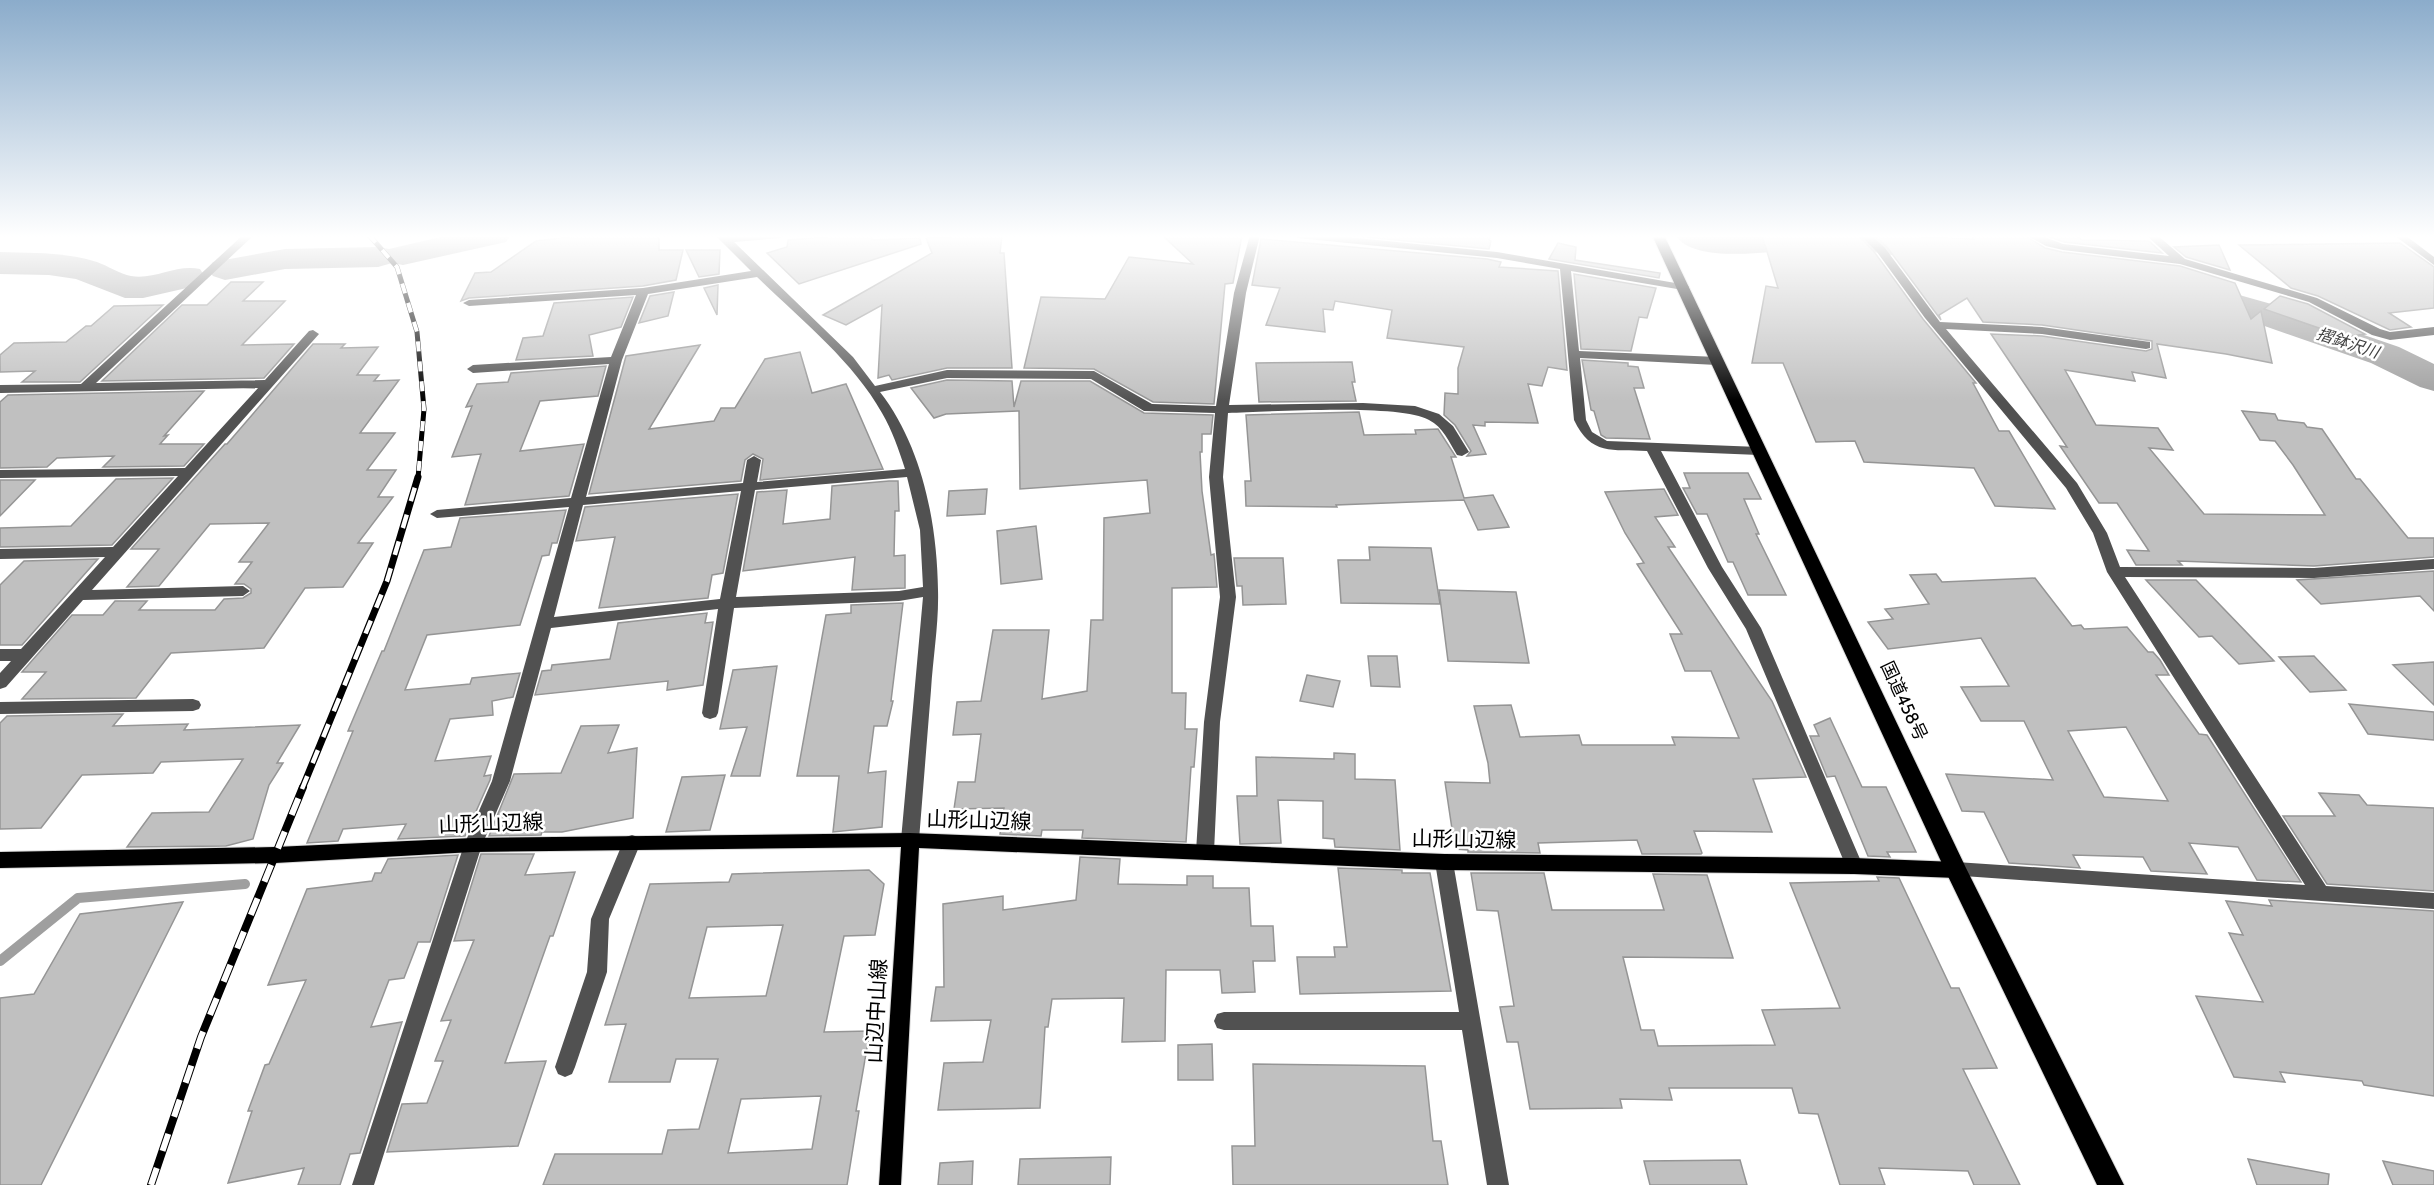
<svg xmlns="http://www.w3.org/2000/svg" width="2434" height="1185" font-family="Cabin,'Noto Sans JP',sans-serif">
	<style>
		.lines { fill: none; stroke-linecap: round; stroke-linejoin: round }
		.stream { stroke: #9f9f9f; stroke-width: 10 }
		.river { fill: #9f9f9f; fill-rule: evenodd }
		.building { fill: #c0c0c0; stroke: #959595; stroke-width: 1.5; fill-rule: evenodd }
		.major-casing { stroke: #dbdbdb; stroke-width: 2 }
		.highway-casing { stroke: #dbdbdb; stroke-width: 2 }
		.minor { fill: #515151; fill-rule: evenodd }
		.major { fill: #000; fill-rule: evenodd }
		.highway { fill: #000; fill-rule: evenodd }
		.rail-far2-casing { stroke: #000; stroke-width: 5 }
		.rail-far1-casing { stroke: #000; stroke-width: 7 }
		.rail-casing { stroke: #000; stroke-width: 8 }
		.rail-far2 { stroke: #fff; stroke-width: 4; stroke-dasharray: 10; stroke-linecap: butt }
		.rail-far1 { stroke: #fff; stroke-width: 4.5; stroke-dasharray: 14; stroke-linecap: butt }
		.rail { stroke: #fff; stroke-width: 6; stroke-dasharray: 18; stroke-linecap: butt }
		.labels { text-anchor: middle; dominant-baseline: central; stroke-width: 5; stroke-linejoin: round; paint-order: stroke }
		.far-water-label { font-size: 16px; font-style: italic; fill: #404040; stroke: #fff }
		.street-label { font-size: 18px; fill: #000; stroke: #fff }
		.near-street-label { font-size: 21px; fill: #000; stroke: #fff }
	</style>
	<rect width="100%" height="100%" fill="#fff"/>
	<g class="lines">
		<!-- stream -->
		<path class="stream" d="M0 961 78 898 245 884"/>
		<!-- river -->
		<g class="river">
			<path d="M449 235H511L506 242 403 265 392 263 378 267 285 269 225 280 213 276 207 269 213 262 285 249 378 247 389 249Z"/>
			<path d="M1675 235H1891L1962 246 1967 253 1962 260 1950 263C1912 260 1874 250 1835 248 1796 245 1699 270 1675 235Z"/>
			<path d="M0 252C32 253 66 252 97 262 108 266 120 274 131 276 155 280 176 264 200 269L205 277 200 285 143 298H125L76 279 49 275 0 274Z"/>
			<path d="M2184 285 2218 289 2282 307 2399 347 2434 364V391L2420 387 2371 363 2256 323 2214 311 2171 304 2166 296 2171 288Z"/>
		</g>
	</g>
	<!-- building -->
	<g class="building">
		<path d="M586 235H659V250H683L676 280 643 286 469 298 461 301 475 273 491 272 536 241Z"/>
		<path d="M851 235H872V240L920 238 921 244 799 284 767 253 787 247 788 240Z"/>
		<path d="M949 235H1002L1000 253H1004L1012 368H947L892 380 889 375 878 378 882 305 846 325 823 315 932 253 926 238 951 237Z"/>
		<path d="M1162 235H1242L1233 283 1225 284 1214 404 1153 402 1094 369 1024 368 1041 297 1105 299 1129 257 1193 264Z"/>
		<path d="M1345 235H1491L1489 240 1491 241 1489 249Z"/>
		<path d="M1762 235H1858L1875 253 1923 319 1976 383H1973L1999 431H2009L2055 509 1995 506 1974 468 1864 462 1855 441 1816 442 1783 363H1752L1766 286 1778 288Z"/>
		<path d="M1874 235 1974 239 1971 235H2024L2045 248 2062 252 2180 266 2235 283 2251 319 2261 311 2272 363 2226 354 2157 344 2166 378 2132 372 2135 381 2065 370 2096 425 2158 428 2173 450 2149 448 2204 514 2325 515 2293 465 2275 441 2260 440 2242 411 2275 414 2278 420 2304 423 2307 427 2322 429 2356 479H2360L2408 538H2434V557L2314 566 2178 561 2182 565H2136L2127 550 2149 551 2117 503H2099L2060 446 2067 447 1991 334 2042 336 2146 351 2152 349V341L2042 325 1983 322 1967 298 1939 315 1941 320 1887 247Z"/>
		<path d="M2044 235H2076L2082 240 2149 241 2162 253 2064 242Z"/>
		<path d="M1261 239 1487 259 1501 262 1499 267 1558 271 1567 370 1548 367 1542 386 1528 384 1538 423 1485 422V426L1473 425 1486 454 1467 456 1471 451 1455 425 1444 415 1445 393 1458 394V368L1464 347 1387 338 1392 310 1335 301 1333 310 1323 309 1325 332 1266 325 1280 288 1252 285Z"/>
		<path d="M1558 243 1576 247 1575 260 1660 273 1659 278 1549 259Z"/>
		<path d="M2400 243 2434 267V308L2389 313 2411 327 2390 330 2318 296 2291 288 2239 245Z"/>
		<path d="M2219 245 2230 270 2186 257 2174 247Z"/>
		<path d="M686 250H720L719 274 699 277Z"/>
		<path d="M1574 274 1656 288 1647 318 1639 317 1631 351 1581 349Z"/>
		<path d="M231 282H263L243 301H285L242 345 294 344 264 378 102 381 182 305H207Z"/>
		<path d="M718 285 717 315 704 288Z"/>
		<path d="M674 292 668 316 639 323 650 296Z"/>
		<path d="M2280 296 2308 304 2365 334 2345 337 2264 309Z"/>
		<path d="M633 297 621 327 589 335 593 356 516 360 523 338 543 336 554 303Z"/>
		<path d="M163 305 80 382H22L35 371 0 372V355L14 343 66 342 86 326H91L114 306Z"/>
		<path d="M313 344H345L341 348 378 347 357 375H379L374 381 399 380 360 433H395L367 470H396L378 497H393L358 543H373L343 587 305 588 264 648 171 653 136 698 22 699 46 672H22L72 615H103L115 601H147L139 610H215L224 599 243 598 251 593V589L244 584H235L252 562H239L269 523 210 524 159 586 127 587 159 549H131L225 444H227Z"/>
		<path d="M700 345 649 429 714 421 721 408H735L765 359 800 352 812 393 846 384 883 469 760 480 763 459 753 454 745 460 741 481 589 494 626 356Z"/>
		<path d="M1582 360 1628 363V366L1638 367 1644 388H1634L1650 439 1606 438 1601 435 1594 411 1591 410Z"/>
		<path d="M1352 362 1355 382H1352L1356 401 1259 402 1256 363Z"/>
		<path d="M606 366 598 396 540 401 520 451 584 444 569 496 465 505 481 454 452 457 472 406 466 407 477 384 508 382 511 373Z"/>
		<path d="M947 380 1012 381 1014 407 1021 381H1090L1144 413 1213 415 1211 434H1202V452H1200L1202 491 1211 555 1214 554 1217 587 1172 588V693H1186L1185 729H1197L1194 767H1191L1186 842 1082 838 1083 830H1042L1041 836 1000 834 1004 808 954 809 958 782H975L981 734 953 735 957 702 981 701 993 630H1049L1042 699 1087 691 1091 620H1103L1104 518 1150 513 1147 480 1020 489 1019 411 946 414 934 418 911 388Z"/>
		<path d="M204 391 164 436 168 435 160 444H204L184 466 103 467 114 456 57 458 47 467 0 468V402L8 395Z"/>
		<path d="M1359 412 1364 435 1416 434 1415 430 1438 429 1456 457H1451L1464 498 1493 495 1509 527 1478 530 1464 500 1336 505 1337 507 1246 506 1245 481H1251L1246 415Z"/>
		<path d="M1684 473H1748L1761 499H1744L1759 534H1756L1786 595H1748L1733 562H1728L1707 514H1697L1683 488H1690Z"/>
		<path d="M173 478 112 545 0 547V528L71 526 116 479Z"/>
		<path d="M0 480H35L0 516Z"/>
		<path d="M889 481H898L899 511H895L894 556 905 555V588L852 590 855 557 743 571 757 492 787 490 783 524 830 519 832 486Z"/>
		<path d="M987 489 985 514 947 516 949 491Z"/>
		<path d="M1664 489 1678 515 1655 517 1675 547H1668L1772 701 1806 777 1753 779 1772 832 1694 831 1702 853 1701 854H1642L1637 840 1538 843 1540 853 1468 852V850L1455 849 1445 782 1490 783 1488 763 1474 706 1511 705 1520 737 1579 735 1582 745H1675L1672 737 1739 738 1711 671H1685L1670 634H1682L1637 564 1644 563 1625 533 1605 492Z"/>
		<path d="M738 494 723 573 712 575 708 598 599 608 615 537 576 541 585 507Z"/>
		<path d="M566 510 557 543H552L549 555 542 556 520 625 427 635 405 690 470 684 472 678 520 673 513 697 492 701 493 715 450 719 435 761 491 756 484 776 491 775 490 780 465 836 398 839 406 824 343 829 338 841 307 843 353 731H348L382 651H384L424 550 451 547 460 518Z"/>
		<path d="M1036 526 1042 579 1001 584 997 531Z"/>
		<path d="M1369 547 1431 548 1440 604 1341 603 1338 560H1370Z"/>
		<path d="M1234 558H1283L1286 604 1243 605 1242 586H1237Z"/>
		<path d="M98 559 22 645H0V585L24 561Z"/>
		<path d="M2434 571V611L2420 596 2321 604 2297 580Z"/>
		<path d="M1936 574 1942 582 2035 578 2072 626 2081 625 2084 629 2127 627 2148 652H2153L2160 660 2169 675H2156L2199 734 2207 735 2301 882 2257 880 2238 847 2189 843 2207 874 2151 871 2143 857 2073 855 2080 868 2009 863 1984 812 1962 811 1946 774 2053 780 2024 721H1981L1961 687 2009 686 1981 638 1888 649 1868 622 1893 619 1885 609 1929 604 1910 575ZM2126 727 2168 801 2104 797 2068 731Z"/>
		<path d="M2146 580H2196L2274 661 2239 664 2212 636 2199 637Z"/>
		<path d="M1439 590 1516 592 1529 663 1448 661Z"/>
		<path d="M903 603 891 701H893L887 726H874L868 773 886 771 882 827 833 832 839 776H797L826 615 851 613V605Z"/>
		<path d="M707 613 705 623 713 622 703 685 667 690 668 681 535 695 542 671 551 670 552 665 610 659 618 623Z"/>
		<path d="M1368 656H1397L1400 687 1371 686Z"/>
		<path d="M2314 656 2346 690 2310 692 2279 657Z"/>
		<path d="M2434 662V705L2393 665Z"/>
		<path d="M777 666 760 776H731L747 727 720 729 733 670Z"/>
		<path d="M1307 675 1340 681 1333 707 1300 701Z"/>
		<path d="M2349 704 2434 712V740L2368 734Z"/>
		<path d="M123 714 113 726 188 724 184 730 300 725 277 763H283L269 785 253 839 226 846 127 847 152 813 209 812 243 759 161 762 153 773 82 775 41 828 0 829V723L7 716Z"/>
		<path d="M1830 718 1862 787H1886L1916 852H1887L1890 857 1868 856 1835 776 1827 777 1810 736H1819L1814 725Z"/>
		<path d="M619 725 608 753 637 748 633 818 562 832H542L541 835 489 836 514 774 561 773 581 726Z"/>
		<path d="M1334 753 1355 754V779L1395 780 1400 850 1335 847 1334 839 1323 838V801L1278 800 1281 843 1240 844 1237 796H1257L1256 757 1334 759Z"/>
		<path d="M725 775 710 830 666 832 682 777Z"/>
		<path d="M2319 793 2359 795 2367 805 2434 808V891L2327 884 2283 816H2335Z"/>
		<path d="M481 854H534L525 875 575 872 553 936H550L505 1063 546 1061 518 1146 387 1152 402 1104 427 1103 443 1061H435L451 1020 441 1021 474 940 454 941Z"/>
		<path d="M458 855 430 942H418L404 978 389 980 371 1027 402 1022 360 1153 350 1154 340 1185H298L304 1168 228 1183 252 1111H248L265 1065 269 1064 306 980 268 985 307 889 372 881 375 873H381L388 859Z"/>
		<path d="M1080 857 1120 859 1118 884 1187 885V876H1213V888H1249L1251 926H1273L1275 961H1253L1255 992 1222 993 1220 970H1166L1165 1041 1122 1042 1124 998 1052 999 1048 1027H1045L1040 1108 938 1110 944 1063 983 1062 991 1020 931 1021 936 987H944L943 904 1003 896V910L1076 900Z"/>
		<path d="M1338 868 1402 870V873H1430L1451 991 1300 994 1297 957H1335L1334 947H1347Z"/>
		<path d="M869 870 884 884 875 935 844 936 824 1032 870 1031 856 1111H859L847 1185H543L555 1154H662L668 1130 699 1129 718 1059H676L670 1082H609L626 1024 605 1025 650 884 729 882 732 874ZM783 925 766 996 689 998 707 927ZM821 1096 812 1149 728 1153 741 1099Z"/>
		<path d="M1471 873H1544L1552 910H1664L1653 874 1707 875 1733 958 1623 957 1641 1030H1654L1658 1046 1775 1045 1762 1010 1840 1008 1790 883 1879 881 1877 877 1899 878 1951 988H1959L1997 1068 1963 1069 2020 1185H1974L1968 1171 1879 1168 1885 1185H1840L1818 1114 1799 1113 1792 1088H1669L1672 1100 1620 1099 1622 1108 1530 1109 1518 1042H1507L1500 1007 1514 1006 1498 911 1477 910Z"/>
		<path d="M2269 900 2434 911V1096L2364 1085 2362 1081 2280 1072 2285 1082 2234 1077 2196 996 2263 1002 2229 933 2243 935 2226 901 2272 906Z"/>
		<path d="M183 902 41 1185H0V998L34 994 80 914Z"/>
		<path d="M1212 1044 1213 1080H1178V1045Z"/>
		<path d="M1253 1064 1425 1066 1433 1141H1441L1448 1185H1233L1232 1146H1255Z"/>
		<path d="M1111 1157 1110 1185H1018L1020 1159Z"/>
		<path d="M2248 1159 2329 1174 2328 1185H2257Z"/>
		<path d="M1740 1160 1747 1185H1650L1644 1161Z"/>
		<path d="M973 1161 972 1185H938L940 1163Z"/>
		<path d="M2383 1161 2434 1171V1185H2393Z"/>
	</g>
	<g class="lines">
		<!-- major casing -->
		<g class="major-casing">
			<path id="major" d="M910 833 1444 854 1854 858 1956 862 1963 865 1965 870 1963 875 1956 878 1854 874 1444 870 919 848 901 1185H879L901 847 473 852 275 863 0 868V852L275 847 473 838Z"/>
		</g>
		<!-- highway casing -->
		<g class="highway-casing">
			<path id="highway" d="M1652 235H1664L1966 868 2124 1185H2097L1945 870Z"/>
		</g>
		<!-- minor -->
		<g class="minor">
			<path d="M243 235H254L96 383 265 380 309 331 313 330 319 334 92 590 243 586 250 591 243 596 83 600 6 687 0 689V673L11 661H0V649H21L105 557 0 559V549L113 547 178 476 0 478V470L185 468 258 388 0 393V385L81 384Z"/>
			<path d="M715 235H785L780 238 734 242 853 357 875 386 947 370 1094 371 1152 404 1216 406 1234 293 1250 235H1260L1246 293 1229 405 1363 403 1415 406 1439 414 1453 426 1469 452 1462 456 1457 455C1449 442 1443 427 1429 420 1399 403 1268 412 1228 413L1223 477 1236 597 1220 722 1214 852 1211 857 1205 860 1199 857 1196 852 1204 722 1220 597 1209 477 1215 413 1144 411 1091 379 947 378 880 392C922 446 937 522 938 590 939 623 933 657 931 690 927 740 923 790 919 840L916 845 910 847 904 845 901 840 923 597 899 601 734 608 718 713 716 717 710 719 704 717 702 713 718 609 551 628 510 781 482 845 374 1185H352L464 845 492 781 569 507 437 518 430 514 437 510 571 498 609 364 473 373 467 369 473 365 611 357 636 295 469 306 463 303 469 300 643 288 751 271ZM757 277C799 318 853 361 882 413 892 430 899 450 905 469L757 482 761 460 754 456 747 460 743 483 586 497 622 360 648 294ZM907 477 920 530 923 587 899 591 736 597 755 490ZM741 491 720 599 554 617 583 505Z"/>
			<path d="M1293 235H1326L1497 252 1687 285 1689 287 1683 290 1571 271 1579 351 1717 357 1723 361 1717 365 1580 358 1586 420 1592 432 1607 441 1759 447 1766 451 1759 455 1661 451 1722 567 1761 628 1863 866 1860 871 1854 874 1848 871 1746 629 1708 568 1647 451C1612 449 1591 456 1574 420L1560 269 1497 258 1298 238Z"/>
			<path d="M1860 235H1871L1885 248 1940 322 2042 327 2150 342V348L2146 349 2042 334 1946 329 2077 483 2107 533 2120 567 2314 568 2434 559V569L2314 578 2125 577 2326 886 2434 893V909L1949 875 1947 870 1949 865 1956 862 2305 885 2107 572 2093 533 2066 488 1925 318 1877 252Z"/>
			<path d="M2026 235H2039L2063 244 2169 256 2146 235H2157L2185 259 2317 298 2380 329 2390 332 2434 327V335L2390 340 2372 335 2309 302 2180 264 2063 250 2046 246Z"/>
			<path d="M2394 235H2405L2434 257V265Z"/>
			<path d="M193 699 199 701 201 705 199 709 193 711 0 714V702Z"/>
			<path d="M632 835 638 837 641 842 609 919 607 972 575 1067 572 1074 565 1077 558 1074 555 1067 587 972 591 919 623 842 626 837Z"/>
			<path d="M1444 854 1450 857 1453 862 1509 1185H1487L1462 1030H1224L1217 1028 1214 1021 1217 1014 1224 1012H1459L1435 862 1438 857Z"/>
		</g>
		<!-- major -->
		<use href="#major" class="major"/>
		<!-- highway -->
		<use href="#highway" class="highway"/>
		<!-- rail-far2 casing -->
		<g class="rail-far2-casing">
			<path id="rail-far2" d="M369 235 397 267 417 332 424 409 418 478"/>
		</g>
		<!-- rail-far1 casing -->
		<g class="rail-far1-casing">
			<path id="rail-far1" d="M302 789 387 581 418 477"/>
		</g>
		<!-- rail casing -->
		<g class="rail-casing">
			<path id="rail" d="M151 1185 201 1037 303 787"/>
		</g>
		<!-- rail-far2 -->
		<use href="#rail-far2" class="rail-far2"/>
		<!-- rail-far1 -->
		<use href="#rail-far1" class="rail-far1"/>
		<!-- rail -->
		<use href="#rail" class="rail"/>
	</g>
	<!-- sky -->
	<linearGradient id="sky" x2="0" y2="1"><stop stop-color="#8baccb"/><stop offset="0.59" stop-color="#fff"/><stop offset="1" stop-color="#fff" stop-opacity="0"/></linearGradient>
	<rect width="2434" height="401" fill="url(#sky)"/>
	<g class="labels">
		<!-- far-water labels -->
		<g class="far-water-label">
			<text transform="translate(2348 343) rotate(18)">摺鉢沢川</text>
		</g>
		<!-- street labels -->
		<g class="street-label">
			<text transform="translate(1904 701) rotate(65)">国道458号</text>
		</g>
		<!-- near-street labels -->
		<g class="near-street-label">
			<text transform="translate(979 820) rotate(2)">山形山辺線</text>
			<text transform="translate(491 823) rotate(-2)">山形山辺線</text>
			<text transform="translate(1464 839) rotate(1)">山形山辺線</text>
			<text transform="translate(876 1011) rotate(-87)">山辺中山線</text>
		</g>
	</g>
</svg>
